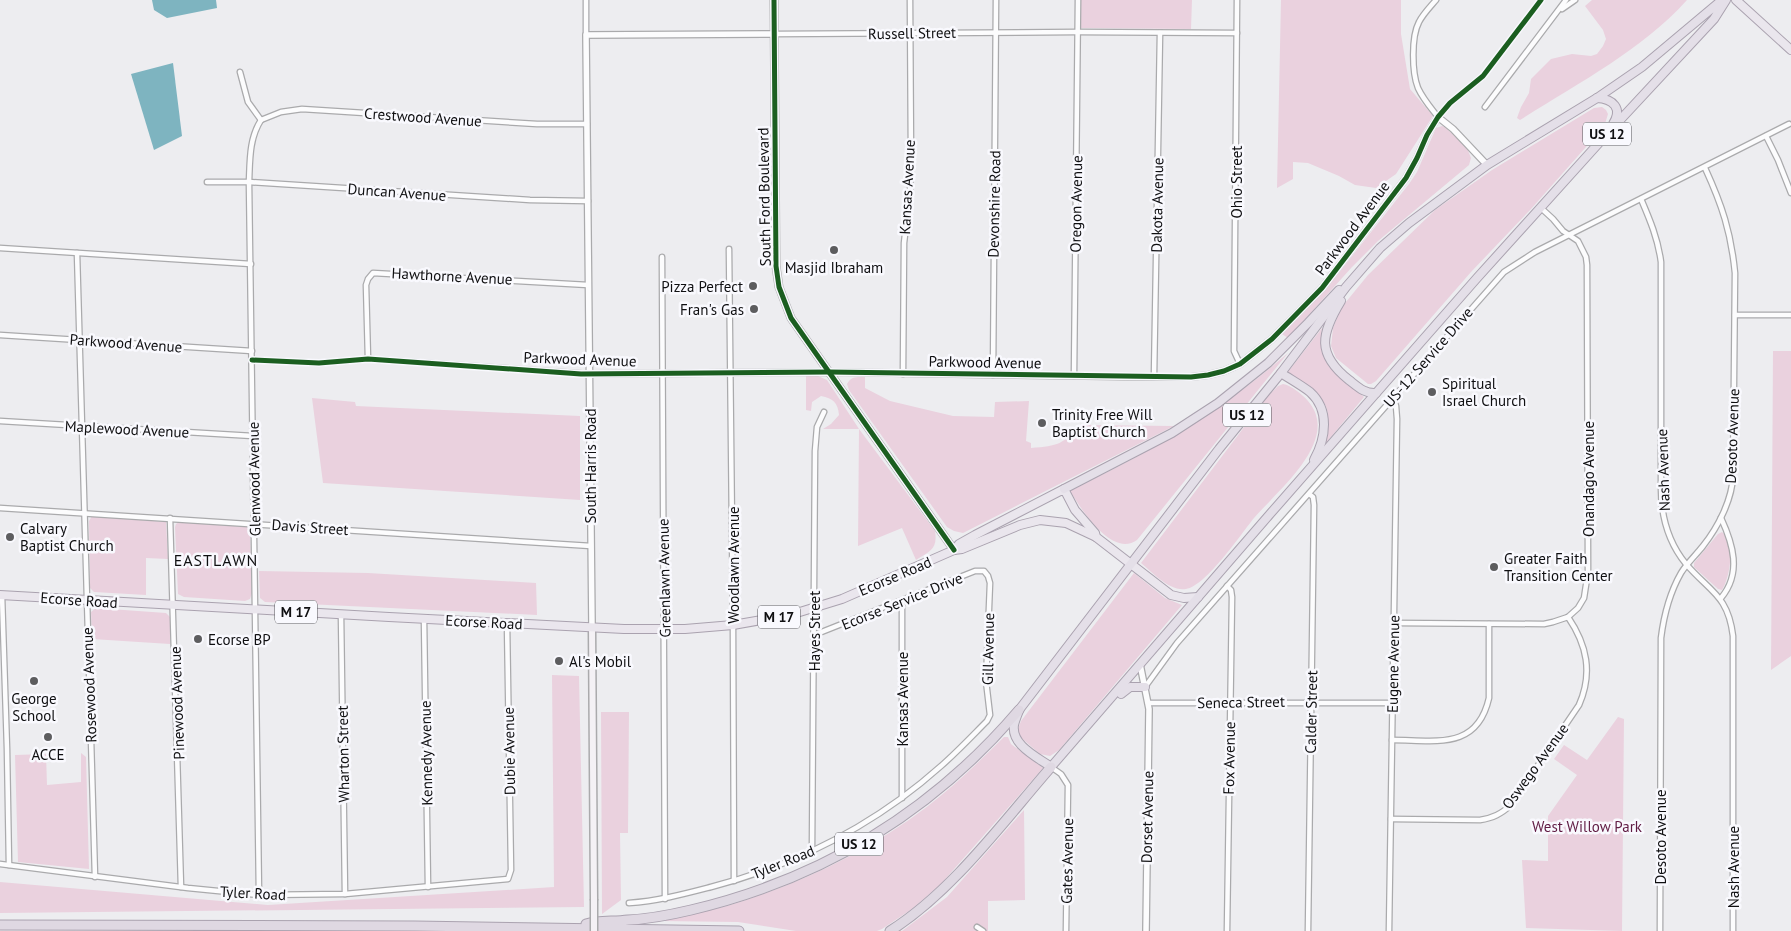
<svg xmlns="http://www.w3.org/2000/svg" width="1791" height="931" font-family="'PT Sans',sans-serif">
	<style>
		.green { fill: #ead1de }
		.water { fill: #7eb4c0 }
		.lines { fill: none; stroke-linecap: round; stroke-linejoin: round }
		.minor-casing { stroke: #aaaaac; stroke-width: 7 }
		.tertiary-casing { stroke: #aaaaac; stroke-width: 8 }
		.secondary-casing { stroke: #aaaaac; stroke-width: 9 }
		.primary-casing { stroke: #aaa2af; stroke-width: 10 }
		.trunk-casing { stroke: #aaa2af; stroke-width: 10 }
		.motorway-casing { stroke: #aaa2af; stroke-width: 11 }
		.minor { stroke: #fcfcfd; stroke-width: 4.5 }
		.tertiary { stroke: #fcfcfd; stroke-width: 5.5 }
		.secondary { stroke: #f4f1f5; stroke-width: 6 }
		.primary { stroke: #eae6ed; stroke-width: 8 }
		.trunk { stroke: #e4dfe8; stroke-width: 8 }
		.motorway { stroke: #dfd8e2; stroke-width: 9 }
		.secondary-bridge-casing { stroke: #aaaaac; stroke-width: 9; stroke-linecap: butt }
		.secondary-bridge { stroke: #f4f1f5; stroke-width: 6 }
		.cycleway-casing { stroke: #f9f9fe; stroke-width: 8 }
		.cycleway { stroke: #1b5e20; stroke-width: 5 }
		.poi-dot { fill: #5d5d5f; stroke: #f9f9fe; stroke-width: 2 }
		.labels { text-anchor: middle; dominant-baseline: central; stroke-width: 5; stroke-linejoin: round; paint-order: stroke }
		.shield { fill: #f9f9fe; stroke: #555558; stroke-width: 1 }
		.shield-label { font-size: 14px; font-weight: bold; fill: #0f0f11 }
		.street-label { font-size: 15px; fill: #0f0f11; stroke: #f9f9fe }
		.poi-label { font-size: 15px; fill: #0f0f11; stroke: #f9f9fe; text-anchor: start }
		.park-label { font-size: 15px; fill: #601b43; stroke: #f9f9fe }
		.neighbourhood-label { font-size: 16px; letter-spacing: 1px; fill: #0f0f11; stroke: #f9f9fe }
	</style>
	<rect width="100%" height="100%" fill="#ededf0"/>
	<!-- green -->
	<g class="green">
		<path d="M1081 0H1192L1191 29 1081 28Z"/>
		<path d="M1281 0H1401V34L1410 89 1433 116 1396 174 1376 188 1355 185 1339 176 1308 163 1293 162V179L1277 188Z"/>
		<path d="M1592 0H1687C1641 51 1578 83 1520 120L1517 118 1521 107 1529 93 1531 79 1551 59 1572 54 1591 56 1597 54 1603 46 1606 39 1603 30 1585 6Z"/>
		<path d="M1602 107 1606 110 1608 114 1605 124 1601 130 1531 209 1471 272 1376 381 1371 384H1368L1336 358 1331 346 1333 328 1341 308 1368 275 1435 210 1492 170 1594 108Z"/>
		<path d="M1442 126 1445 127 1467 148 1471 158 1469 165 1378 241 1352 267 1288 338 1282 334 1330 284 1409 184 1417 172 1436 128Z"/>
		<path d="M1322 328C1315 365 1339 377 1364 397L1326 443C1325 435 1329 425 1328 415 1326 394 1303 383 1288 372Z"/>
		<path d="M1773 351H1791V656L1771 670Z"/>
		<path d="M1288 353 1137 540C1112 558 1081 509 1070 491 1097 477 1124 464 1151 449 1200 422 1246 389 1288 353Z"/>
		<path d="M806 376H818L827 380 859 429 935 531C938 549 930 551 916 560L902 528 858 546 859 429H823L831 424 839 415C838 403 833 398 821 396L812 402 811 411 806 410Z"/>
		<path d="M865 377V388L890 401 953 416 994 417 995 402 1029 401 1026 441 1031 443V448C1059 446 1062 444 1082 425L1174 426 963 533 954 531 947 527 849 390 847 384C851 376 857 377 865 377Z"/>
		<path d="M1283 384C1291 385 1303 395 1308 401 1342 440 1277 491 1254 518 1241 534 1206 586 1186 589 1170 592 1152 572 1141 563L1267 397 1278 386Z"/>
		<path d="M312 398 355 402 356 406 580 416V500L323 483Z"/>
		<path d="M92 516 166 522 168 559 146 558V595L94 592 90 588 89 521Z"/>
		<path d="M179 522 247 527 250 532 252 593 250 599 245 601 184 597 178 594 175 527 176 524Z"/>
		<path d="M1722 532C1736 542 1730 577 1722 590L1718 589 1694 567V563L1718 534Z"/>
		<path d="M259 571 368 573 536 583 537 615 265 602 260 598Z"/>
		<path d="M1134 573 1165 598 1182 605 1059 750 1050 756 1040 754 1019 736 1018 729 1021 721Z"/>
		<path d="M96 608 166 613 170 617V644L92 639 91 612Z"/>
		<path d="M552 675 579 676 584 907 0 913V882L268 905 554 887Z"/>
		<path d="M601 712H629L628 833H620L621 900 602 914Z"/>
		<path d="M1618 717 1624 719 1622 931 1526 928 1522 860 1548 861V816L1577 775 1554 759 1564 745 1587 760Z"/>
		<path d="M1004 737H1008L1011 744 1043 768 940 885 912 909 882 929 877 931H796L738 922 660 921C690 914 721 909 749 899 813 878 874 847 928 806 955 785 980 761 1004 737Z"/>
		<path d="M81 753 86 757 89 869 18 862 15 755 46 754 47 785 81 782Z"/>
		<path d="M1024 810 1025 900 988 901V931H902L947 897Z"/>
	</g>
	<!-- water -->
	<g class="water">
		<path d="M152 0H216L217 8 167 18 154 10Z"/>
		<path d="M173 63 182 136 154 150 131 74Z"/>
	</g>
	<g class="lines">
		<!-- minor casing -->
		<g class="minor-casing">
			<g id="minor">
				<path d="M586 0V35"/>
				<path d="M1237 0 1234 351 1240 364"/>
				<path d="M1436 0C1430 7 1423 14 1419 22 1411 37 1412 73 1418 88 1423 99 1431 108 1438 117L1450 103 1483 76 1541 0"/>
				<path d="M1562 9 1575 0"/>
				<path d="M774 34 1077 32 1237 33"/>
				<path d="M240 72 248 102 261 120"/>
				<path d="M1485 107 1566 0"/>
				<path d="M261 120 281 112 302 109 537 124H587"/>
				<path d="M1766 136 1778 160 1791 193"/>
				<path d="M207 182H249L530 200 588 201"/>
				<path d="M1641 199C1650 220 1658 239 1661 262V488C1661 516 1668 542 1686 564 1710 592 1728 595 1733 636V931"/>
				<path d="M0 248 251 264"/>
				<path d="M729 249 733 625 734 881"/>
				<path d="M77 253 95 877"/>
				<path d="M662 257 665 899"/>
				<path d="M1735 315H1791"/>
				<path d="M0 335 252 351"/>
				<path d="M368 359 366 285 368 279 373 273 588 285"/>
				<path d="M252 360 319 363 368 359 590 374"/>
				<path d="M903 374 904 243 910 192 911 159 910 0"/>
				<path d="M993 375 996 0"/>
				<path d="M1074 376 1078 0"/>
				<path d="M1154 377 1160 33"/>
				<path d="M0 421 253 436"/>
				<path d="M0 508 591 546"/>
				<path d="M170 518 181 887"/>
				<path d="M2 595 7 749 9 865"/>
				<path d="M1721 598C1742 573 1733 544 1721 518"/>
				<path d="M341 614 345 894"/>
				<path d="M424 618 428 887"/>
				<path d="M1394 623 1544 624 1553 622 1568 617 1578 608 1584 598 1588 572 1587 265 1586 257 1578 241 1563 231 1553 219 1541 208"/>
				<path d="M1145 687 1177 643 1504 272 1535 252 1789 124"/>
				<path d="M1148 703H1393"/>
				<path d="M1392 740C1435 740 1477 751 1489 698V624"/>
				<path d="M1051 767 1061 774 1068 785 1066 931"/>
				<path d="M902 798V601"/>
				<path d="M1391 819 1480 820C1493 818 1501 814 1511 805L1579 705C1593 673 1587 645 1568 617"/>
				<path d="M812 851 815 451 817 427 824 412"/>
				<path d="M0 864 188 888 259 895 345 894 508 879 511 870 507 623"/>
				<path d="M259 895 249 182C250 160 249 139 261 120"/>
				<path d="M629 903C658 901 684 894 711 887 796 865 875 825 941 766 957 752 972 736 987 721L990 715 986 681 990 583 988 576 984 571H975L814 635"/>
				<path d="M977 927 983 931"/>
				<path d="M1227 931 1232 597 1231 590 1227 586"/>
				<path d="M1308 931 1314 505 1313 497 1309 494"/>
				<path d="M1389 931 1397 419 1396 406 1393 397"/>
				<path d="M1660 931 1661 638C1664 614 1669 594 1681 573 1687 563 1696 555 1703 546 1718 527 1732 500 1733 476L1735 273C1731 232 1722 205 1705 168"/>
			</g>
		</g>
		<!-- tertiary casing -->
		<g class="tertiary-casing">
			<g id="tertiary">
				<path d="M590 374 829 372 1154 377H1191L1208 375 1224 371 1240 364 1272 339 1322 288 1406 178 1417 158 1427 135 1438 117 1453 129 1487 165"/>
				<path d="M592 627 586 35 774 34"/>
				<path d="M1140 664 1149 709 1146 931"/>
			</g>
		</g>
		<!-- secondary casing -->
		<g class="secondary-casing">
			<g id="secondary">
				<path d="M774 0 776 266 779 287 791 318 954 550"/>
				<path d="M592 627 594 899"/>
			</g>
		</g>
		<!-- primary casing -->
		<g class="primary-casing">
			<g id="primary">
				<path d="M1736 0 1791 50"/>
				<path d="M954 550 959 544 975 535 1064 489 1075 510 1095 533 1096 537 1171 595 1184 598 1198 597"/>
				<path d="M0 595 389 617 624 629H685L733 625 790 615 842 599 954 550 962 549 1020 525 1040 520 1066 523 1096 537"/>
			</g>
		</g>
		<!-- trunk casing -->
		<g class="trunk-casing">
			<g id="trunk">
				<path d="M1722 0 1642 67 1597 98 1487 165 1409 223 1380 248 1346 287 1281 373 1219 449 1019 710C1018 714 1015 720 1014 725 1011 745 1037 757 1051 767L1270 514 1477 278 1607 134 1714 19 1726 0"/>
				<path d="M1597 98C1613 99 1623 108 1613 124"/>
				<path d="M1341 301C1321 334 1316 354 1349 380 1358 387 1365 394 1376 393"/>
				<path d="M1281 373C1290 379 1301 385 1310 392 1330 410 1326 438 1314 460"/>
				<path d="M1064 489 1172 433 1218 403 1268 363 1308 323 1339 290"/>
				<path d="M1121 694 1130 687H1145"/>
			</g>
		</g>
		<!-- motorway casing -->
		<g class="motorway-casing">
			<g id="motorway">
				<path d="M586 924C599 920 614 922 628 920 649 919 670 915 691 910 822 879 932 812 1019 710"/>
				<path d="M0 925 415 926 739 931"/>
				<path d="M890 931C952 892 1003 822 1051 767"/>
			</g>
		</g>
		<!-- minor -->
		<use href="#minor" class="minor"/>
		<!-- tertiary -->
		<use href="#tertiary" class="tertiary"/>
		<!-- secondary -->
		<use href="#secondary" class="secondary"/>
		<!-- primary -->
		<use href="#primary" class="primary"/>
		<!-- trunk -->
		<use href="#trunk" class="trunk"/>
		<!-- motorway -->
		<use href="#motorway" class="motorway"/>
		<!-- secondary-bridge casing -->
		<g class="secondary-bridge-casing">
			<path id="secondary-bridge" d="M594 899V931"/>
		</g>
		<!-- secondary-bridge -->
		<use href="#secondary-bridge" class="secondary-bridge"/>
		<!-- cycleway casing -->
		<g class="cycleway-casing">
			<g id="cycleway">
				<path d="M774 0 776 266 779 287 791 318 954 550"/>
				<path d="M252 360 319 363 368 359 581 374 829 372 1191 377 1208 375 1224 371 1240 364 1272 339 1322 288 1406 178 1417 158 1427 135 1438 117 1450 103 1483 76 1541 0"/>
			</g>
		</g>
		<!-- cycleway -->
		<use href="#cycleway" class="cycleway"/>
	</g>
	<!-- markers -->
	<g class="poi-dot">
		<circle cx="834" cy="250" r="5"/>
		<circle cx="753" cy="286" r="5"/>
		<circle cx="754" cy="309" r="5"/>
		<circle cx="1432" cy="392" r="5"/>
		<circle cx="1042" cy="423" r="5"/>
		<circle cx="10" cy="537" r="5"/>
		<circle cx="1494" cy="567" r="5"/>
		<circle cx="198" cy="639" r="5"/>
		<circle cx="559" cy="661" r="5"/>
		<circle cx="34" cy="681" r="5"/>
		<circle cx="48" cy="737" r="5"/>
	</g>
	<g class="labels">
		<!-- shield labels -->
		<g class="shield">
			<rect x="1583" y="122.5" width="48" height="23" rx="4"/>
			<rect x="1223" y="403.5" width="48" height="23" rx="4"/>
			<rect x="275" y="600.5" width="42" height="23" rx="4"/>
			<rect x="758" y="605.5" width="42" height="23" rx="4"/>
			<rect x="835" y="832.5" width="48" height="23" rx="4"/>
		</g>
		<g class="shield-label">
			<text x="1607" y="134">US 12</text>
			<text x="1247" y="415">US 12</text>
			<text x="296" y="612">M 17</text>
			<text x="779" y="617">M 17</text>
			<text x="859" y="844">US 12</text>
		</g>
		<!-- street labels -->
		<g class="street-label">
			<text transform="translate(912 33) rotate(-1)">Russell Street</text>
			<text transform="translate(423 117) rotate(4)">Crestwood Avenue</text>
			<text transform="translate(1236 182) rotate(-90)">Ohio Street</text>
			<text transform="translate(907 187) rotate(-87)">Kansas Avenue</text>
			<text transform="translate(397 192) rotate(4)">Duncan Avenue</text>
			<text transform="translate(764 197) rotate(-91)">South Ford Boulevard</text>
			<text transform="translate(994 204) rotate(-89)">Devonshire Road</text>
			<text transform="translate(1076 204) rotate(-89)">Oregon Avenue</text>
			<text transform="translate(1157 205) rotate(-89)">Dakota Avenue</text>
			<text transform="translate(1352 228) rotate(-53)">Parkwood Avenue</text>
			<text transform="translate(452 276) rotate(3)">Hawthorne Avenue</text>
			<text transform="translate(126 343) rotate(4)">Parkwood Avenue</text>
			<text transform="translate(1428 357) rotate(-49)">US-12 Service Drive</text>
			<text transform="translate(580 359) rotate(2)">Parkwood Avenue</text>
			<text transform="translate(985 362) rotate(1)">Parkwood Avenue</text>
			<text transform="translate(127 429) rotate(3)">Maplewood Avenue</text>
			<text transform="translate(1732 436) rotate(-88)">Desoto Avenue</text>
			<text transform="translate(590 466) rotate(-90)">South Harris Road</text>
			<text transform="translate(1663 470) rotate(-92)">Nash Avenue</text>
			<text transform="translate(254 479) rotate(-91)">Glenwood Avenue</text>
			<text transform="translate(1588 479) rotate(-90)">Onandago Avenue</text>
			<text transform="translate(310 527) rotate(4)">Davis Street</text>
			<text transform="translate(733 565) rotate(-90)">Woodlawn Avenue</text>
			<text transform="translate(895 576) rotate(-23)">Ecorse Road</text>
			<text transform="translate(664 578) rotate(-91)">Greenlawn Avenue</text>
			<text transform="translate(79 600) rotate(4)">Ecorse Road</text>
			<text transform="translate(902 601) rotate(-22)">Ecorse Service Drive</text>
			<text transform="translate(484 622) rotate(3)">Ecorse Road</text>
			<text transform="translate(814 631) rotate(-90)">Hayes Street</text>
			<text transform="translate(988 649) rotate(-89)">Gill Avenue</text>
			<text transform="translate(1393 664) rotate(-89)">Eugene Avenue</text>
			<text transform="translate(89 685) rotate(-92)">Rosewood Avenue</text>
			<text transform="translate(902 699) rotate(-90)">Kansas Avenue</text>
			<text transform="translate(1241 702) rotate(-1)">Seneca Street</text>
			<text transform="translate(177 703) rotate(-92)">Pinewood Avenue</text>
			<text transform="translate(1311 712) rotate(-89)">Calder Street</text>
			<text transform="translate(509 751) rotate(-91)">Dubie Avenue</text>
			<text transform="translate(426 753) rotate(-91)">Kennedy Avenue</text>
			<text transform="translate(343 754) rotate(-91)">Wharton Street</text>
			<text transform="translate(1229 758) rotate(-89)">Fox Avenue</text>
			<text transform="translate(1535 766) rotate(-54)">Oswego Avenue</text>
			<text transform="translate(1147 817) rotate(-89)">Dorset Avenue</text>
			<text transform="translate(1660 837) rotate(-90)">Desoto Avenue</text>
			<text transform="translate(1067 861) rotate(-89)">Gates Avenue</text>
			<text transform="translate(783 862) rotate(-22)">Tyler Road</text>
			<text transform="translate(1733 867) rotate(-90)">Nash Avenue</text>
			<text transform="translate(253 893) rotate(3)">Tyler Road</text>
		</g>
		<!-- poi labels -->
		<g class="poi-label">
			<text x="834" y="267" text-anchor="middle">Masjid Ibraham</text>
			<text x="743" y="286" text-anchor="end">Pizza Perfect</text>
			<text x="744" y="309" text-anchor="end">Fran's Gas</text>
			<text x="1442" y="383">Spiritual<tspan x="1442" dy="17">Israel Church</tspan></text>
			<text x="1052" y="414">Trinity Free Will<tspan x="1052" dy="17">Baptist Church</tspan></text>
			<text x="20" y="528">Calvary<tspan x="20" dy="17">Baptist Church</tspan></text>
			<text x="1504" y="558">Greater Faith<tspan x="1504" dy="17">Transition Center</tspan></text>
			<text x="208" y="639">Ecorse BP</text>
			<text x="569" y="661">Al's Mobil</text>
			<text x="34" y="698" text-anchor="middle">George<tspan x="34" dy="17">School</tspan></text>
			<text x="48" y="754" text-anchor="middle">ACCE</text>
		</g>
		<!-- park labels -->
		<g class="park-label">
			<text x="1587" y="826">West Willow Park</text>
		</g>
		<!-- neighbourhood labels -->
		<g class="neighbourhood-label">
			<text x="216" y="560">EASTLAWN</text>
		</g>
	</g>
</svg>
